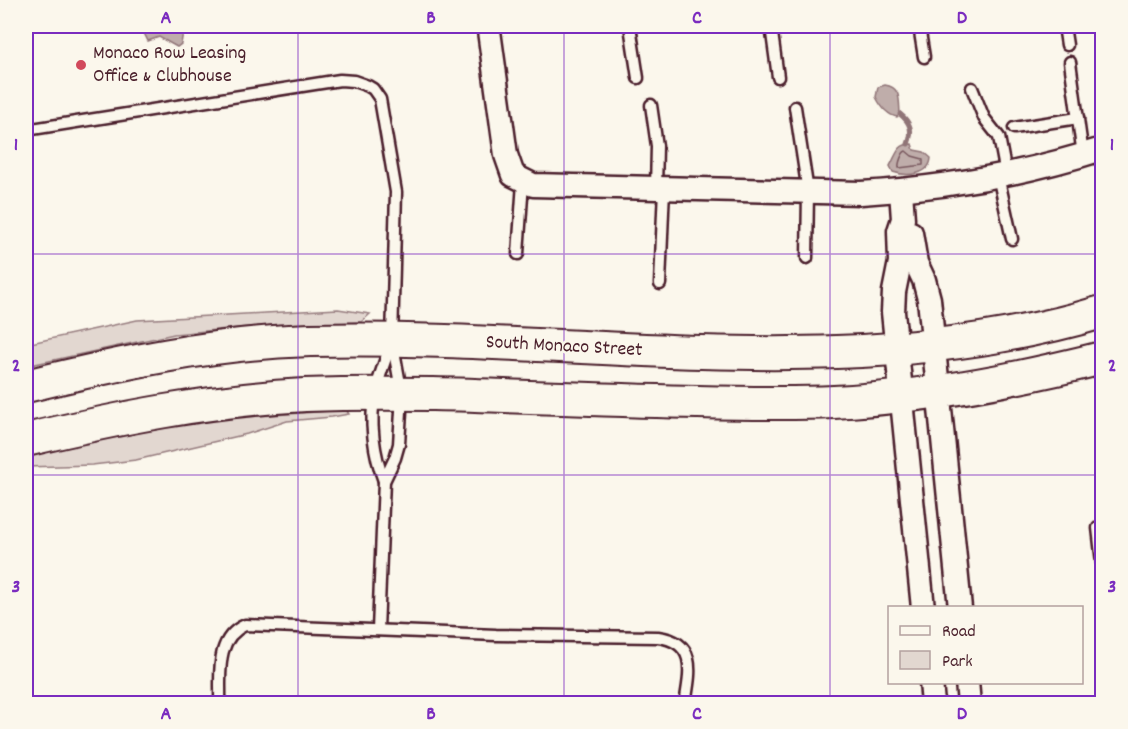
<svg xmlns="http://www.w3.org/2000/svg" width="1128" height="729" font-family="Dekko,sans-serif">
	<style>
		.green { fill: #e2d7d0; stroke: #967b7e; stroke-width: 1.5 }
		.water { fill: #bfadaa; stroke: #907477; stroke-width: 1.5 }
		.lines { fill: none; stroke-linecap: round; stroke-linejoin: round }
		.shore { stroke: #79585e; stroke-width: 1.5 }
		.stream { stroke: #907477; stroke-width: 5 }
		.lane-casing { stroke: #4a1f2b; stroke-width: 15 }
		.street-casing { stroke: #4a1f2b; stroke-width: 27 }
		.secondary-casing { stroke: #4a1f2b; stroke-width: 36 }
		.lane { stroke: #fbf7ec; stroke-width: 10 }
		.street { stroke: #fbf7ec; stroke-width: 22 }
		.secondary { stroke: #fbf7ec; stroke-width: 32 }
		.grid { fill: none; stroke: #7b2cbf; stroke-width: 1.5; stroke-opacity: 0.55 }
		.poi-dot { fill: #d1495b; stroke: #fbf7ec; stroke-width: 2 }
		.labels { text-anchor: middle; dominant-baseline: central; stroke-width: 5; stroke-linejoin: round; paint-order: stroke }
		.poi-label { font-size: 20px; fill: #4a1f2b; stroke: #fbf7ec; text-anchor: start }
		.street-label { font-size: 20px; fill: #4a1f2b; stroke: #fbf7ec }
		.neatline { fill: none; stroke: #7b2cbf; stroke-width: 2 }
		.grid-label { font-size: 20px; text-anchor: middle; font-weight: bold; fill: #7b2cbf }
	</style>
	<rect width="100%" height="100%" fill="#fbf7ec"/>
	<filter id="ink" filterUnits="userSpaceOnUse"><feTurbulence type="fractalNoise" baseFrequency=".0167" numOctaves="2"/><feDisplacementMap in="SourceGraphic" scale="12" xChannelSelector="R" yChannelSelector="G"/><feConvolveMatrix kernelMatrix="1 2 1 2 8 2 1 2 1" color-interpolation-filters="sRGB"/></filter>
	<g filter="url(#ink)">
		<!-- green -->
		<g class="green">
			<path d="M338 309 370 314 361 322 259 326 174 334 26 366V344L137 320Z"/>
			<path d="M346 410 349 414 332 417 287 421 247 434 136 460 92 465 26 467V456L116 434 215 419Z"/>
		</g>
		<!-- water -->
		<g class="water">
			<path d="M155 26H184L181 44 177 47 159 37 148 41 144 33 155 28Z"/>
			<path d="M885 85C901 87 899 100 900 114L897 117C887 115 880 105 876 97L878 87Z"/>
			<path d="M912 144 914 150 924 152 931 158C930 175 907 177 893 172L890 166C897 154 897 144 912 144Z"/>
		</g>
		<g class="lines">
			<!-- shore -->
			<path class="shore" d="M906 151 912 156 923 159V165L899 168C898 164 902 152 906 151Z"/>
			<!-- stream -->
			<g class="stream">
				<path d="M26 29 60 26"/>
				<path d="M900 114C911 123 913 131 908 144"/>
			</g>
			<!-- lane casing -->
			<g class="lane-casing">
				<g id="lane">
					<path d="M630 26 638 78"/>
					<path d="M771 26 778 77"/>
					<path d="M919 26 924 57"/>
					<path d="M1064 26 1067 45"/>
					<path d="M1070 62 1083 155"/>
					<path d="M972 88 984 118 999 137 1006 174"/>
					<path d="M651 105 657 146 656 188"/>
					<path d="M795 107 808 192 807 258"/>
					<path d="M1014 128 1078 118"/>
					<path d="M26 130 340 80 354 81 368 86 373 89 380 99 396 192 392 340 402 395 399 444 395 458 384 481 378 630"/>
					<path d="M998 176 1012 239"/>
					<path d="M518 254 523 182"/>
					<path d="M660 284 664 188"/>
					<path d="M384 481C374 455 369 421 375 393 379 376 386 359 391 343"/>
					<path d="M1102 527 1098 528 1102 563"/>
					<path d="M220 704C221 675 214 639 245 625L496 635 658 637C698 642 690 673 685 704"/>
				</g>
			</g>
			<!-- street casing -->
			<g class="street-casing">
				<g id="street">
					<path d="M490 26 489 31 506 155 513 175 533 185 861 193C943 188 1024 174 1102 149"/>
					<path d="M901 191 903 219 899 231 900 262 894 292 893 312 923 608"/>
					<path d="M911 233 916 263 924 280 929 299 960 608"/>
					<path d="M931 682 933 704"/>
					<path d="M967 682 969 704"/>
				</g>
			</g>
			<!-- secondary casing -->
			<g class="secondary-casing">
				<g id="secondary">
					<path d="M26 386C120 363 213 343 310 340 574 333 845 389 1102 312"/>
					<path d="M26 440C118 418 210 400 305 395 434 390 568 400 697 402 743 403 788 404 834 402 924 397 1015 380 1102 358"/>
				</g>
			</g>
			<!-- lane -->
			<use href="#lane" class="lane"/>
			<!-- street -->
			<use href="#street" class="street"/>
			<!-- secondary -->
			<use href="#secondary" class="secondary"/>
		</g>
	</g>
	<!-- grid -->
	<path class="grid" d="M298 26V704M564 26V704M830 26V704M26 254H1102M26 475H1102"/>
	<!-- markers -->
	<circle class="poi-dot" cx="81" cy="65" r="6"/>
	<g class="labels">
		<!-- poi labels -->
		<g class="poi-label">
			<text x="93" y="54">Monaco Row Leasing<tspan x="93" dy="23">Office &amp; Clubhouse</tspan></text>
		</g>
		<!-- street labels -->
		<g class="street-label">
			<text transform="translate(564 347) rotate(3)">South Monaco Street</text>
		</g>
	</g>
	<!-- margin -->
	<rect width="1128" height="729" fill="none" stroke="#fbf7ec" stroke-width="66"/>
	<!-- legend -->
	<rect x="888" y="606" width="195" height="78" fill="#fbf7ec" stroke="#b4a19f" stroke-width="1.5"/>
	<rect x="900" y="626" width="30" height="9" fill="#fbf7ec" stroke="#b4a19f" stroke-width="1.5"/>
	<text x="942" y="636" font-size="18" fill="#4a1f2b">Road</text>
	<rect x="900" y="651" width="30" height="18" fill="#e2d7d0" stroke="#b4a19f" stroke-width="1.5"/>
	<text x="942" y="666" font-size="18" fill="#4a1f2b">Park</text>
	<rect x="33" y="33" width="1062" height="663" class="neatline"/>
	<g class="grid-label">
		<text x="166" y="23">A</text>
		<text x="431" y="23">B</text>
		<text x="697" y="23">C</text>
		<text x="962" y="23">D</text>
		<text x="16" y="150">1</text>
		<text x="1112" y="150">1</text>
		<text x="16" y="371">2</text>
		<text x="1112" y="371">2</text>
		<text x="16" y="592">3</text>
		<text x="1112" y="592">3</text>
		<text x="166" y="719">A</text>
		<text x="431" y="719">B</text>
		<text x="697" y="719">C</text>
		<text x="962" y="719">D</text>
	</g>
</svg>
